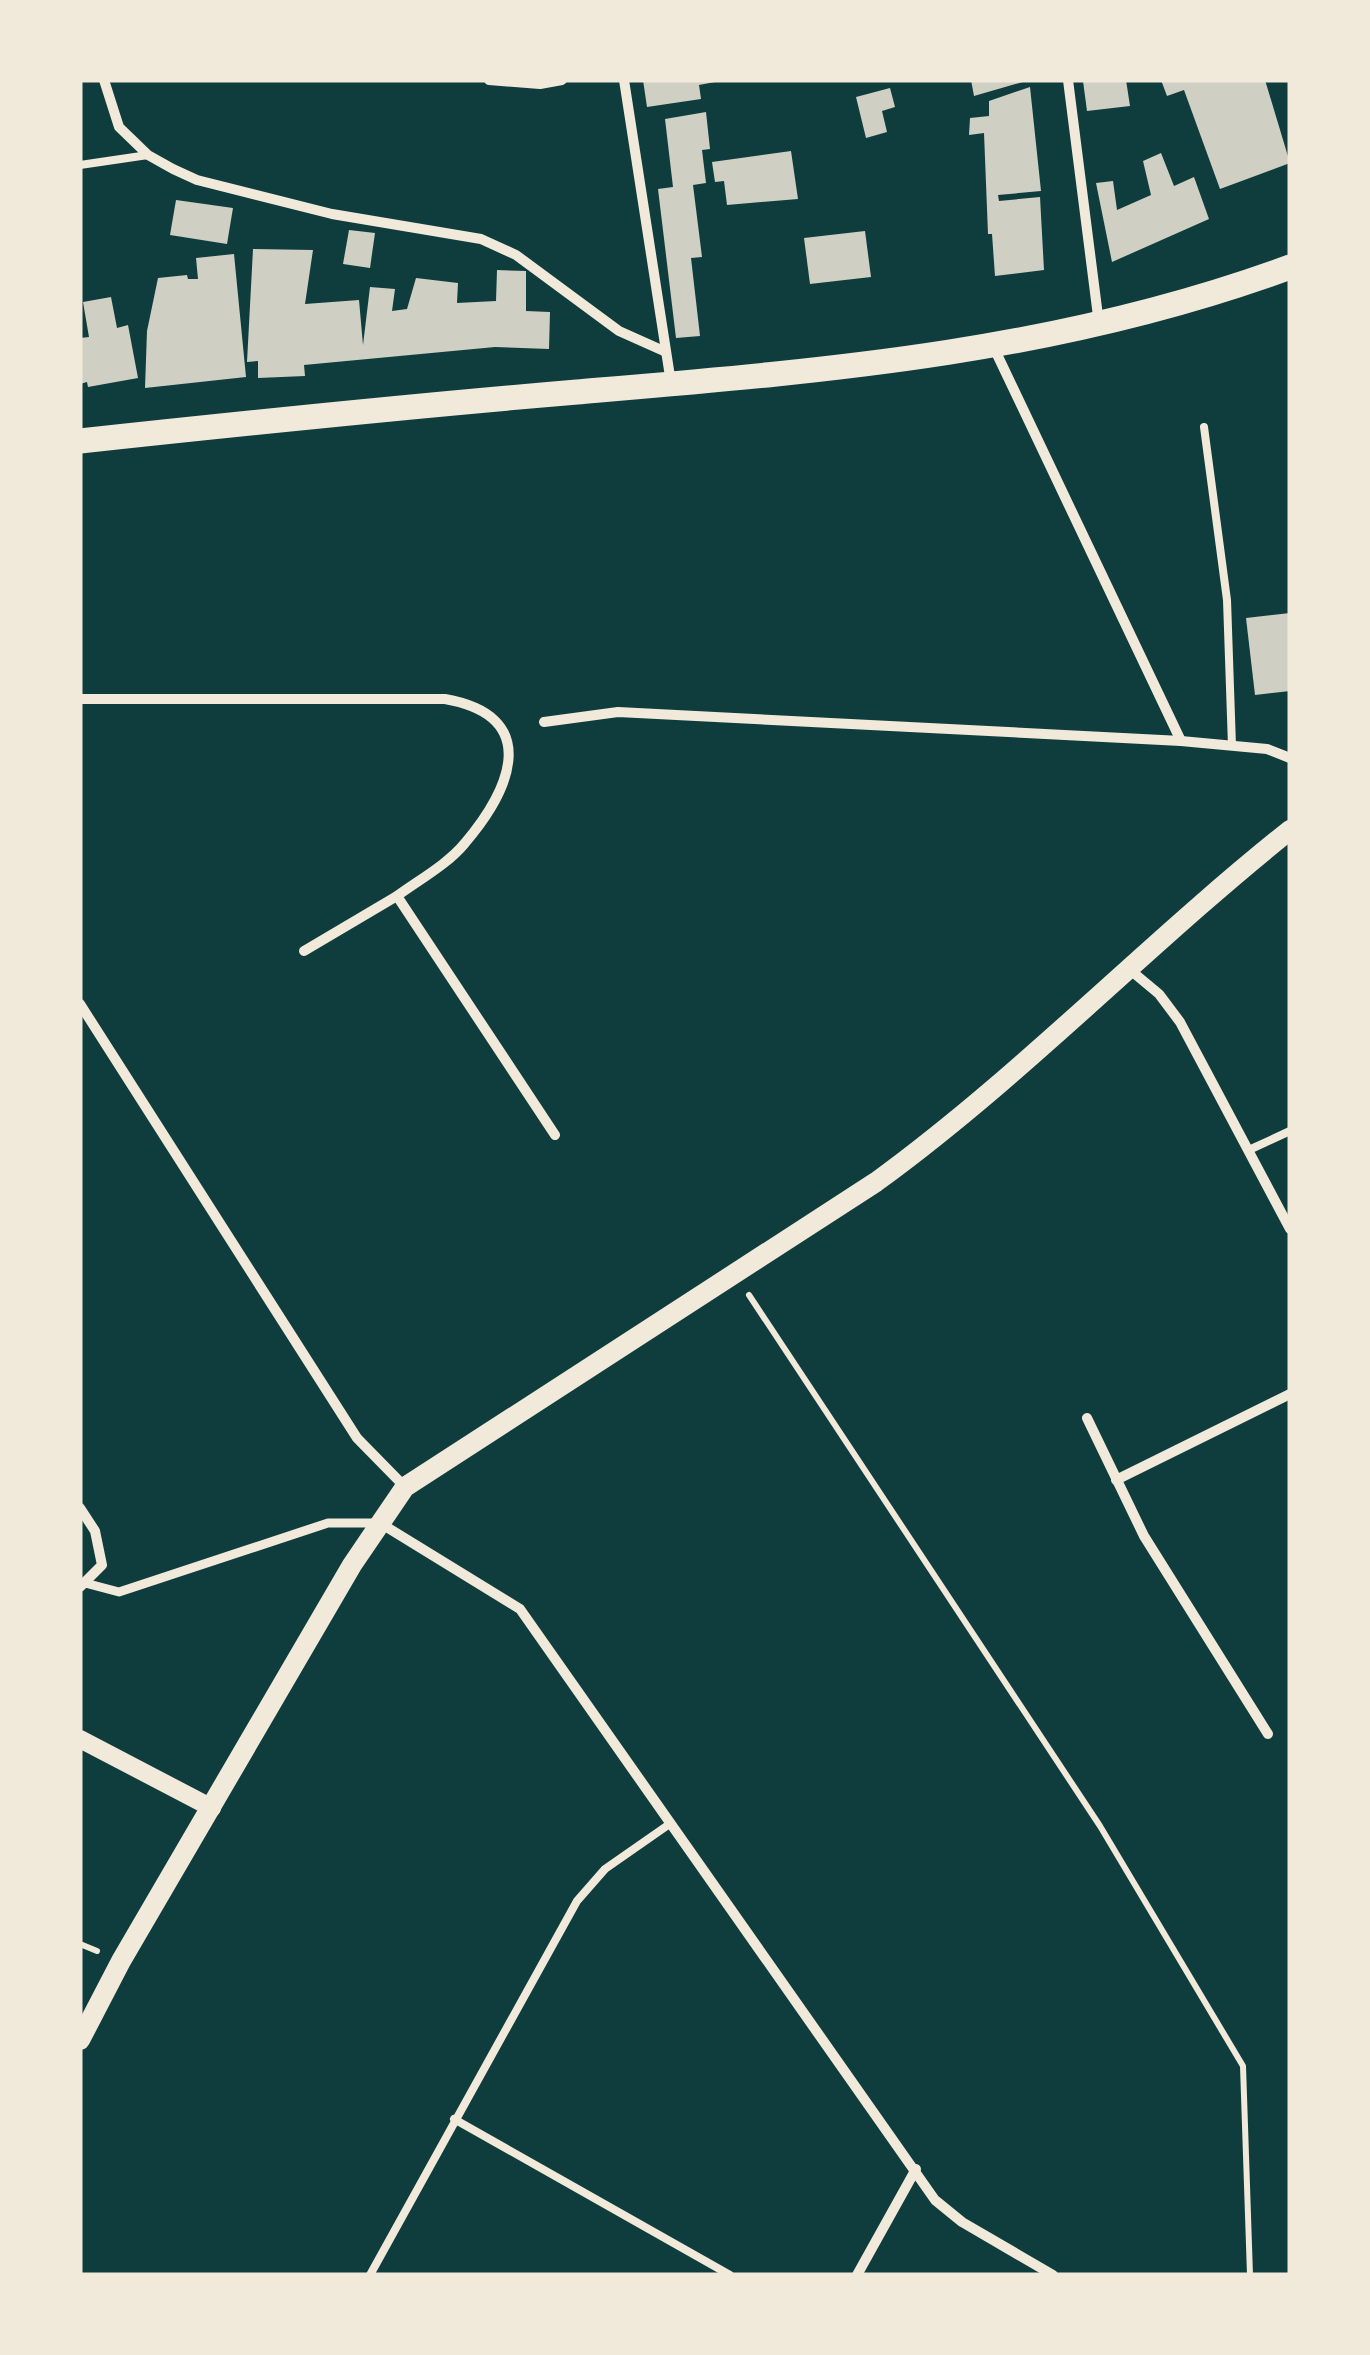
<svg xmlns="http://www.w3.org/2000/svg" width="1370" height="2355" font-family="'Libre Baskerville',serif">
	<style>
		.building { fill: #cfcfc3 }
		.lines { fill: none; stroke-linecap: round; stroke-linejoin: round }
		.path { stroke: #f1e9da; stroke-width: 6 }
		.service { stroke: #f1e9da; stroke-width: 8 }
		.pedestrian { stroke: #f1e9da; stroke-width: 9 }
		.minor { stroke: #f1e9da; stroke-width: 10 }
		.tertiary { stroke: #f1e9da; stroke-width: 18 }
		.secondary { stroke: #f1e9da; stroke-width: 20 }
		.primary { stroke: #f1e9da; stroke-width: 25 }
	</style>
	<rect width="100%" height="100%" fill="#0f3d3e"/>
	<!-- building -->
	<g class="building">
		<path d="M643 80H715V82L699 85 701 99 647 107Z"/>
		<path d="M971 80H1026V81L974 96Z"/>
		<path d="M1126 80 1130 106 1087 111 1083 81Z"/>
		<path d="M1161 80H1265L1290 163 1220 189 1184 90 1167 96Z"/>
		<path d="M1030 87 1041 191 998 195 999 201 1040 197 1044 270 995 276 992 234H988L984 133 969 135 970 118 989 116V101Z"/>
		<path d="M890 88 895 107 882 111 887 132 866 138 856 97Z"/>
		<path d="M706 112 710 149 702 150 706 183 693 185 702 257 691 258 700 336 676 338 658 189 673 187 665 119Z"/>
		<path d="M791 151 798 199 727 205 724 181 715 182 712 162Z"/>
		<path d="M1161 153 1174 186 1194 177 1209 219 1112 262 1096 183 1113 181 1117 210 1151 195 1143 161Z"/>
		<path d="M176 200 233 208 227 244 170 235Z"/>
		<path d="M349 230 375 233 370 268 343 264Z"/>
		<path d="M865 231 871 277 810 284 804 238Z"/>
		<path d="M253 249 313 250 305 304 359 300 363 345 370 287 395 289 392 311 407 309 416 278 458 283 457 303 496 301 497 270 526 271V311L550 312 549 349 495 347 304 365 305 376 258 378V361L247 362Z"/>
		<path d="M234 254 246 377 145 388 147 331 158 278 187 275 188 279H198L196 258Z"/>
		<path d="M111 297 117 328 128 325 138 378 88 387 87 382 80 384V338L89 337 83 302Z"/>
		<path d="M1290 613V691L1255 695 1246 618Z"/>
	</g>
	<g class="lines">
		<!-- path -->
		<g class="path">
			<path d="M749 1295 1100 1826 1243 2066 1250 2275"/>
			<path d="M80 1944 97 1951"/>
		</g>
		<!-- service -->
		<g class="service">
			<path d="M80 165 148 155"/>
			<path d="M1204 427 1227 600 1232 746"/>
			<path d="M1251 1149 1290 1131"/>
			<path d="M454 2119 730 2275"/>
			<path d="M370 2275 577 1901 605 1869 671 1823"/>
		</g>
		<!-- pedestrian -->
		<path class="pedestrian" d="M85 1583 119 1592 328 1523H379"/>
		<!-- minor -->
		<g class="minor">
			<path d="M104 80 119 127 148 155 173 169 197 180 332 214 481 239 516 255 619 331 666 352"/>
			<path d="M489 80 540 84 562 80"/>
			<path d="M624 80 671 383"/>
			<path d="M1068 80 1099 324"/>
			<path d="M994 348 1181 741"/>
			<path d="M80 699H445C541 716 512 788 465 843 448 864 419 880 397 896L555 1135"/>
			<path d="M544 722 618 712 1181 741 1267 749 1290 758"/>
			<path d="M304 951 397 896"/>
			<path d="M1129 969 1159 994 1180 1022 1290 1229"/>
			<path d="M80 1004 357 1438 405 1487"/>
			<path d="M1087 1418 1144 1536 1268 1734"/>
			<path d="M1116 1480 1290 1394"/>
			<path d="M80 1508 95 1531 102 1565 80 1587"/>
			<path d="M380 1523 520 1609 935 2200 962 2222 1053 2275"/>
			<path d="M857 2275 916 2169"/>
		</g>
		<!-- tertiary -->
		<path class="tertiary" d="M80 1739 212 1808"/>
		<!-- secondary -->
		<path class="secondary" d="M80 2040 121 1961 352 1565 405 1487 876 1182C1023 1075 1148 943 1290 830"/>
		<!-- primary -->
		<path class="primary" d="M80 441C246 423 411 406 577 392 823 371 1056 353 1290 267"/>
	</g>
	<!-- border -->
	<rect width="1370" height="2355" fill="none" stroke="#f1e9da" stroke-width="165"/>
</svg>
